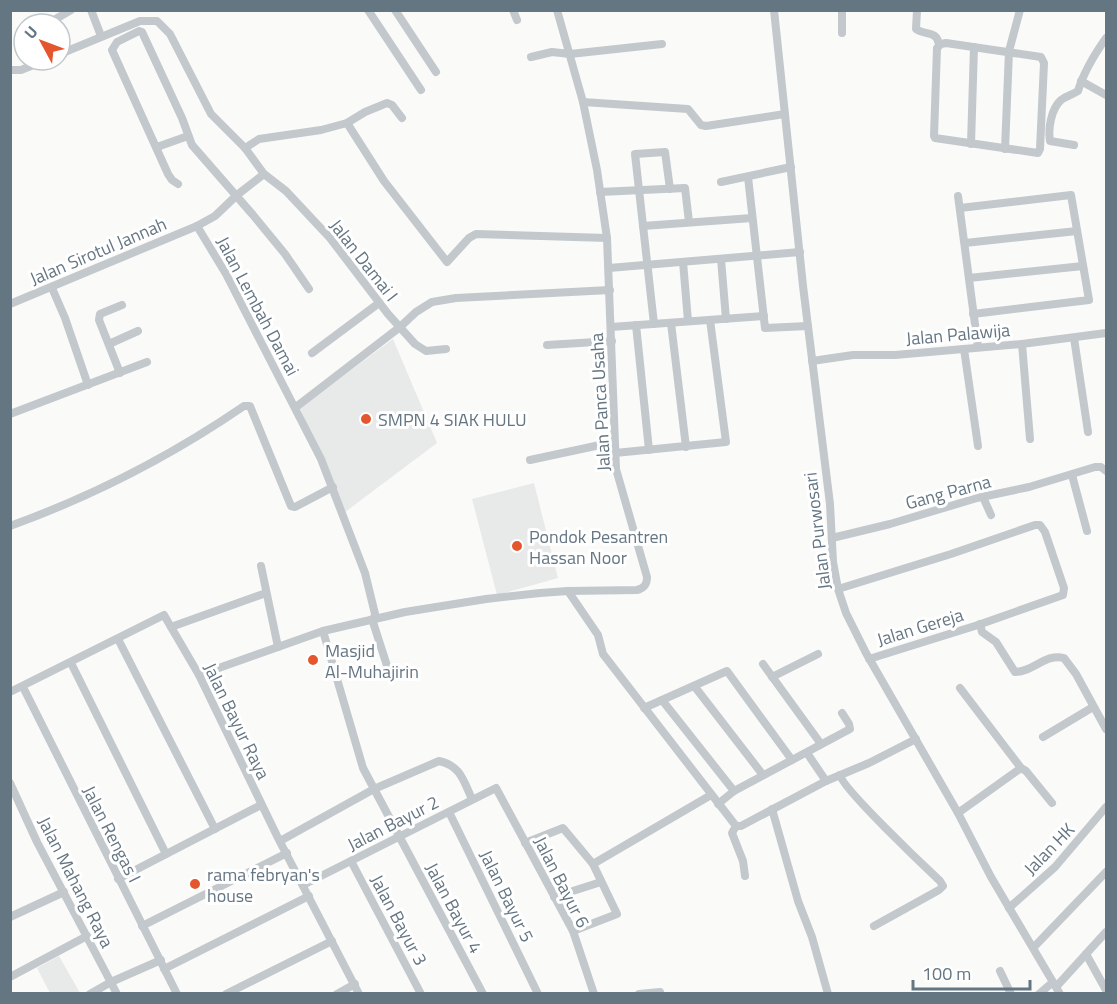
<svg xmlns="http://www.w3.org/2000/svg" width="1117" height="1004" font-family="'Titillium Web',sans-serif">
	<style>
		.built { fill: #e8e9e9 }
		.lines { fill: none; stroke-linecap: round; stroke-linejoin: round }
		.street { stroke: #c3c8cc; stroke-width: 8 }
		.poi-dot { fill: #e4572e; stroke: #fff; stroke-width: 2 }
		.labels { text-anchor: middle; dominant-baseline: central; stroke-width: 6; stroke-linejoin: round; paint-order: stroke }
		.street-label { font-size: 18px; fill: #657683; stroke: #fff }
		.poi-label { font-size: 18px; fill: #657683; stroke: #fff; text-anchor: start }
	</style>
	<rect width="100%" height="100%" fill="#fafaf8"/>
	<!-- built -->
	<g class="built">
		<path d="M393 339 437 443 345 512 300 408Z"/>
		<path d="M534 483 558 578 497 595 472 499Z"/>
		<path d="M59 956 80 993H50L37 968Z"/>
	</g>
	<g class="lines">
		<!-- street -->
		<g class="street">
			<path d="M91 10 101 36"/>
			<path d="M368 10 421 90"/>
			<path d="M395 10 436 72"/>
			<path d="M513 10 517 20"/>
			<path d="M774 10 803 286 830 504 833 562 838 589 846 613 866 653 958 813 991 877 1060 994"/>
			<path d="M842 10V33"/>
			<path d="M917 10 916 29C926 36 937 30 939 45"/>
			<path d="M52 24 54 20 71 10"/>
			<path d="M946 43 1041 57 1044 63 1040 149 1038 153 935 138 934 136 937 48 941 44Z"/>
			<path d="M531 57 552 52 570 54 662 44"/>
			<path d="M10 70H21L46 60"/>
			<path d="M1081 81 1106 95"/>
			<path d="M583 102 688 109 701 125 706 126 785 114"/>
			<path d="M347 123 365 112 387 103 392 105 402 118"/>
			<path d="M971 144 974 47"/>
			<path d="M1074 145 1050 141C1048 129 1051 109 1061 100 1066 96 1072 95 1078 91 1084 71 1094 55 1106 38"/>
			<path d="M157 147 188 136"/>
			<path d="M245 148 259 139 321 130 347 123 384 181 447 262 469 238 476 234 607 238"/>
			<path d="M1005 149 1009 51 1020 10"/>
			<path d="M264 174 286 191 330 238 388 314 415 344 426 351 446 349"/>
			<path d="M748 177 765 328 808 326"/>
			<path d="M721 182 791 167"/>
			<path d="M178 184 172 180 168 174 112 50 117 42 139 31 142 32 182 118 192 145 253 215 285 254 309 289"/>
			<path d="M600 192 685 188 689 222"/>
			<path d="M958 196 978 347"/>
			<path d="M960 208 1071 195 1089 300 973 314"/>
			<path d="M197 226 226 274 321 459 365 573 376 618"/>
			<path d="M643 226 752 218"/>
			<path d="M965 243 1077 231"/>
			<path d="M721 259 726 319"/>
			<path d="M683 262 688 321"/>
			<path d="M609 268 800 252"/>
			<path d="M969 278 1083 266"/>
			<path d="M52 288 65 318 88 385"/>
			<path d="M10 304 197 226 215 216 237 195 264 174 245 148 211 114 170 34 157 21H140L60 54"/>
			<path d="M671 323 686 447"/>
			<path d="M654 324 635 154 665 152 670 189"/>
			<path d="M636 325 649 450"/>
			<path d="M611 327 764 316"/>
			<path d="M1074 338 1088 432"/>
			<path d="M109 344 138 331"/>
			<path d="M1022 344 1030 439"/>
			<path d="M547 345 612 341"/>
			<path d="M964 349 978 446"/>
			<path d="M312 353 379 303"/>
			<path d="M812 361 853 355H895L1022 344 1106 333"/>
			<path d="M120 373 99 320 100 314 122 305"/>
			<path d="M296 407 400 327 416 312 432 302 456 298 610 290"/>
			<path d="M10 414 147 362"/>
			<path d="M615 453 726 442 710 320"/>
			<path d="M530 460 614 442"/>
			<path d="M1072 475 1087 531"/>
			<path d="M983 497 991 515"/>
			<path d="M10 526C93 496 171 456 244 406H250L252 411 291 506 295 507 333 487"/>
			<path d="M832 538 890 524 977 498 1029 487 1095 467H1101L1106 471"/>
			<path d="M261 566 278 647"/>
			<path d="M838 589 951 554 1035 525H1040L1045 532 1064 588 1063 595 978 625 869 659"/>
			<path d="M568 591 598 635 603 654 736 826H741L826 781 869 763 916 739"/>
			<path d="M372 619 389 672"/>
			<path d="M980 624 982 632 996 642 1015 672C1034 672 1045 653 1064 658L1076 674 1106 729"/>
			<path d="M171 627 266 593"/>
			<path d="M323 631 363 768 483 994"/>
			<path d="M118 639 215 829"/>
			<path d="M71 663 166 854"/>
			<path d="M763 664 821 744"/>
			<path d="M199 675 323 631 405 612 486 599 540 593 568 591 637 590C645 588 647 584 647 577L616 469 607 238 597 170 583 102 557 10"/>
			<path d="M772 677 818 654"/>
			<path d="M23 687 177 994"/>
			<path d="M695 687 763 775"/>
			<path d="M960 688 1021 768 1026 771 1052 803"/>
			<path d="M10 692 164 615 199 675 278 838 359 994"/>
			<path d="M662 700 727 671 792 760"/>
			<path d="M644 708 662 700 734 791"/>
			<path d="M1043 737 1093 707"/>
			<path d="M807 753 826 781"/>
			<path d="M840 775C842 788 924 866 940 881L943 886 939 890 874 926"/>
			<path d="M10 783 37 842 117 994"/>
			<path d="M718 804 734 791 850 729 849 724 842 713"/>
			<path d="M772 809 798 901 812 937 828 994"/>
			<path d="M449 812 538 994"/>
			<path d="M958 813 1021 768"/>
			<path d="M736 826 732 833 743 861 745 876"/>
			<path d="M280 841 374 789 439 761C461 766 463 780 472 799"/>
			<path d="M525 843 563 828 593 864 711 795"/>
			<path d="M351 861 421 994"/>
			<path d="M118 879 261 805"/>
			<path d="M303 885 496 788 573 931 594 994"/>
			<path d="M554 897 601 882"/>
			<path d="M1009 908 1055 867 1106 807"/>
			<path d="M10 917 64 892"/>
			<path d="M142 926 287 853"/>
			<path d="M573 931 617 914 593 864"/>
			<path d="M1034 947 1106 872"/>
			<path d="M1086 954 1106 990"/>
			<path d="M164 969 309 896"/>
			<path d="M1000 971 1011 994"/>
			<path d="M10 977 87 936"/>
			<path d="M1056 987 1106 932"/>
			<path d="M90 994 111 982 161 960"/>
			<path d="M226 994 332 941"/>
			<path d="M337 994 355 984"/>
			<path d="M639 994 660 992"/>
			<path d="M1039 994 1053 982"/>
		</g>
	</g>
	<!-- markers -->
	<g class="poi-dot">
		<circle cx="366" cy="419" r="6"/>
		<circle cx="517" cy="546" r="6"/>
		<circle cx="313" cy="660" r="6"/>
		<circle cx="195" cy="884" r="6"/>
	</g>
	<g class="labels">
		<!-- street labels -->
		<g class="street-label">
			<text transform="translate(98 251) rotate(-23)">Jalan Sirotul Jannah</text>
			<text transform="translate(364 260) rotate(52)">Jalan Damai I</text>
			<text transform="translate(258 306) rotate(62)">Jalan Lembah Damai</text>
			<text transform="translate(958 334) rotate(-5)">Jalan Palawija</text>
			<text transform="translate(600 402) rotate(-93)">Jalan Panca Usaha</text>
			<text transform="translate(948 492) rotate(-15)">Gang Parna</text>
			<text transform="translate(817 531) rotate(-97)">Jalan Purwosari</text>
			<text transform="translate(920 627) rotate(-17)">Jalan Gereja</text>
			<text transform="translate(237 721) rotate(64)">Jalan Bayur Raya</text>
			<text transform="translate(393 823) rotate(-27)">Jalan Bayur 2</text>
			<text transform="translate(112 834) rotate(63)">Jalan Rengas I</text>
			<text transform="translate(1049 849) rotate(-46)">Jalan HK</text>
			<text transform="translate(76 882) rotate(63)">Jalan Mahang Raya</text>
			<text transform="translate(562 882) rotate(63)">Jalan Bayur 6</text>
			<text transform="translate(507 896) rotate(64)">Jalan Bayur 5</text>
			<text transform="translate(454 908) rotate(62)">Jalan Bayur 4</text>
			<text transform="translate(399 920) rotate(62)">Jalan Bayur 3</text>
		</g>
		<!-- poi labels -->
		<g class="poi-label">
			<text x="378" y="419">SMPN 4 SIAK HULU</text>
			<text x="529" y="536">Pondok Pesantren<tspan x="529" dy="21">Hassan Noor</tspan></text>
			<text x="325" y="650">Masjid<tspan x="325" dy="21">Al-Muhajirin</tspan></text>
			<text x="207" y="874">rama febryan's<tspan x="207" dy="21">house</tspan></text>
		</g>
	</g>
	<!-- border -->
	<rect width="1117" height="1004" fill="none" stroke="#657683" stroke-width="24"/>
	<!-- north arrow -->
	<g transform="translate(42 42) rotate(311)"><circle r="28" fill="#ffffff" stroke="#c1c8cd" stroke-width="1.5"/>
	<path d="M0-4.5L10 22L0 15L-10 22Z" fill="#e4572e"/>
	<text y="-9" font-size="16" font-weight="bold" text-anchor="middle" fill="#657683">U</text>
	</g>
	<!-- scale -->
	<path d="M913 980v9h117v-9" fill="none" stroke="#657683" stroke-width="3"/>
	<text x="922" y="980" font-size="18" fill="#657683" stroke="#ffffff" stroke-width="4.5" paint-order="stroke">100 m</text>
</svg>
